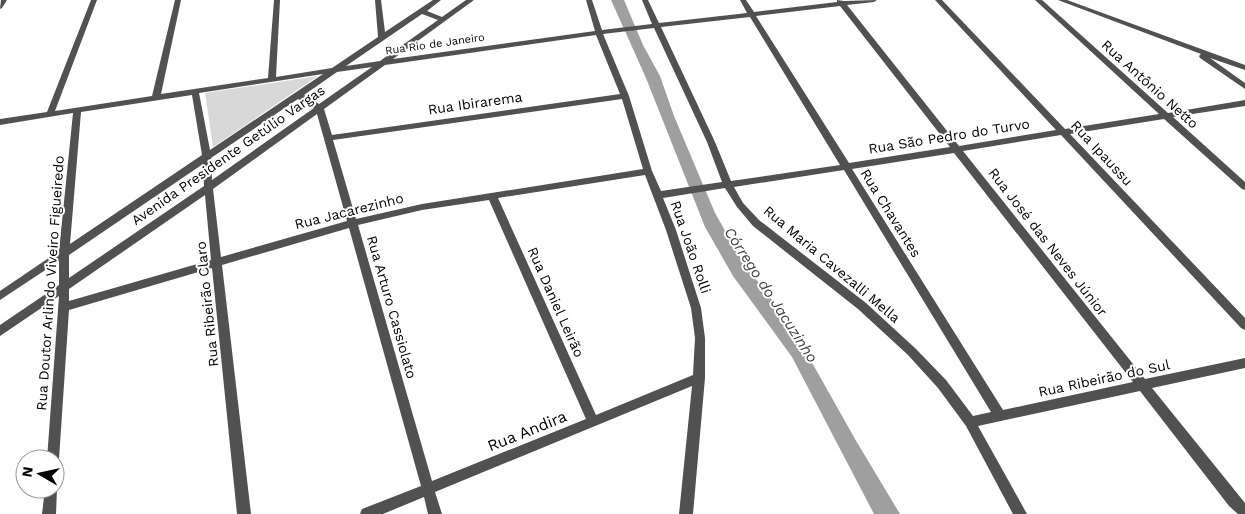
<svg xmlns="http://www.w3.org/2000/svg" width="1245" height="514" font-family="'Work Sans',sans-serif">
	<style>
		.green { fill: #d8d8d8 }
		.water { fill: #9f9f9f }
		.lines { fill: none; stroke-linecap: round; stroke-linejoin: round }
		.minor { fill: #515151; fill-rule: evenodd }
		.tertiary { fill: #515151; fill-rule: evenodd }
		.labels { text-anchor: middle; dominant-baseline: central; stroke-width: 4; stroke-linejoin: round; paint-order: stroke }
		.far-street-label { font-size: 11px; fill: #000; stroke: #fff }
		.street-label { font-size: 14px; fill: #000; stroke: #fff }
		.water-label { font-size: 15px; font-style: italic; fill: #404040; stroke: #fff }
		.near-street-label { font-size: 16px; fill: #000; stroke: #fff }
	</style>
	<rect width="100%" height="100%" fill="#fff"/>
	<!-- green -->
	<path class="green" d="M318 76 213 147 205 93Z"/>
	<!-- water -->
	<path class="water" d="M611 0H624L643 45 660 76 674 116 715 213 744 264 788 320 855 439 900 514H874L792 357 733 276 705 227 646 78Z"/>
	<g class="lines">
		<!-- minor -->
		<g class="minor">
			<path d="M91 0H97L55 111 152 96 175 0H181L161 94 268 78 274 0H280L276 77 332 68 378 37 375 0H381L385 32 433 0H441L427 11 442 17 466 0H474L393 59 595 31 586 0H592L602 30 652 24 642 0H648L659 23 747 13 740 0H746L754 12 837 2V0L844 1 877 0 874 2 847 5 959 146 1056 130 935 0H942L1065 129 1159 114 1035 0H1042L1168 113 1245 100V106L1173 117 1245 182V190L1242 189 1164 119 1070 134 1245 318V330L1241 328 1061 135 963 151 1145 379 1245 358V368L1152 388 1245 503V514H1238L1229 506 1140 391 978 426 1027 514H1013L966 426 938 388 908 355 858 309 753 226 737 207 725 188 663 198 676 230 701 308 705 338V378L693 514H679L692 386 435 492 442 514H428L424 497 383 514H360L362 509 421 486 349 228 222 265 251 514H237L212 268 69 310 59 459 55 464V459H47L59 296 0 336V325L59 285V261L0 300V291L59 251 73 113 0 125V119L47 112ZM840 6 950 147 849 163 756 16ZM422 14 438 20 380 61 346 66ZM750 17 840 165 731 181 715 142 661 27ZM654 28 707 142 722 182 661 191 652 171 629 96 603 34ZM596 35 620 94 332 135 324 109 385 65ZM372 67 319 104 304 95 337 72ZM323 74 210 150 199 93ZM192 95 202 155 70 244 81 112ZM298 99 314 108 212 180 211 158ZM622 99 643 169 422 204 356 219 333 140ZM317 114 347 221 221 257 213 189ZM954 153 1133 382 1003 410 852 169ZM203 164 204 186 69 278V255ZM844 170 991 412 973 416 946 380 916 349 866 303 759 220 743 203 734 187ZM645 175 666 230 691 308 695 338 693 375 596 415 498 198ZM205 195 211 260 69 301V289ZM489 200 586 419 432 481 358 225 422 210Z"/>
			<path d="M1058 0H1067L1245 65V70L1210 58 1245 83V89L1200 58 1199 56 1201 54Z"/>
			<path d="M55 484 57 489 56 514H42L45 489H55Z"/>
		</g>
		<!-- tertiary -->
		<path class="tertiary" d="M1 0H7L2 8 0 9Z"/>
	</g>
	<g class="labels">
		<!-- far-street labels -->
		<g class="far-street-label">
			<text transform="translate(435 44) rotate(-8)">Rua Rio de Janeiro</text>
		</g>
		<!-- street labels -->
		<g class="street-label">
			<text transform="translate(1150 84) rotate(42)">Rua Antônio Netto</text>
			<text transform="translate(475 103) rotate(-8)">Rua Ibirarema</text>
			<text transform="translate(949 136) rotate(-9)">Rua São Pedro do Turvo</text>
			<text transform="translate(1102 153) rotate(47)">Rua Ipaussu</text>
			<text transform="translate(228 155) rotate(-35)">Avenida Presidente Getúlio Vargas</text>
			<text transform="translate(349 211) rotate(-14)">Rua Jacarezinho</text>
			<text transform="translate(891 213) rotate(58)">Rua Chavantes</text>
			<text transform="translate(1048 242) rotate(52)">Rua José das Neves Júnior</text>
			<text transform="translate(691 247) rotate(71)">Rua João Rolli</text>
			<text transform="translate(832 264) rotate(40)">Rua Maria Cavezalli Mella</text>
			<text transform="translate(50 283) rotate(-86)">Rua Doutor Arlindo Viveiro Figueiredo</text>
			<text transform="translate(556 302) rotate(66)">Rua Daniel Leirão</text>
			<text transform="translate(207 304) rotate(-96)">Rua Ribeirão Claro</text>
			<text transform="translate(392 307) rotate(74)">Rua Arturo Cassiolato</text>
			<text transform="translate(1104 378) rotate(-12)">Rua Ribeirão do Sul</text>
		</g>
		<!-- water labels -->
		<g class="water-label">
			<text transform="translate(771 295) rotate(57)">Córrego do Jacuzinho</text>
		</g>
		<!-- near-street labels -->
		<g class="near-street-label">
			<text transform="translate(527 431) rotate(-22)">Rua Andira</text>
		</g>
	</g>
	<!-- north arrow -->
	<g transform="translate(40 474) rotate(279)"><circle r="24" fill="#ffffff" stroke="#999999"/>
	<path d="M0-4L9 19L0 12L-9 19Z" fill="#000000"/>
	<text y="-8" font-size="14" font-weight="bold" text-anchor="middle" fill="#000000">N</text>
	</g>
</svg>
